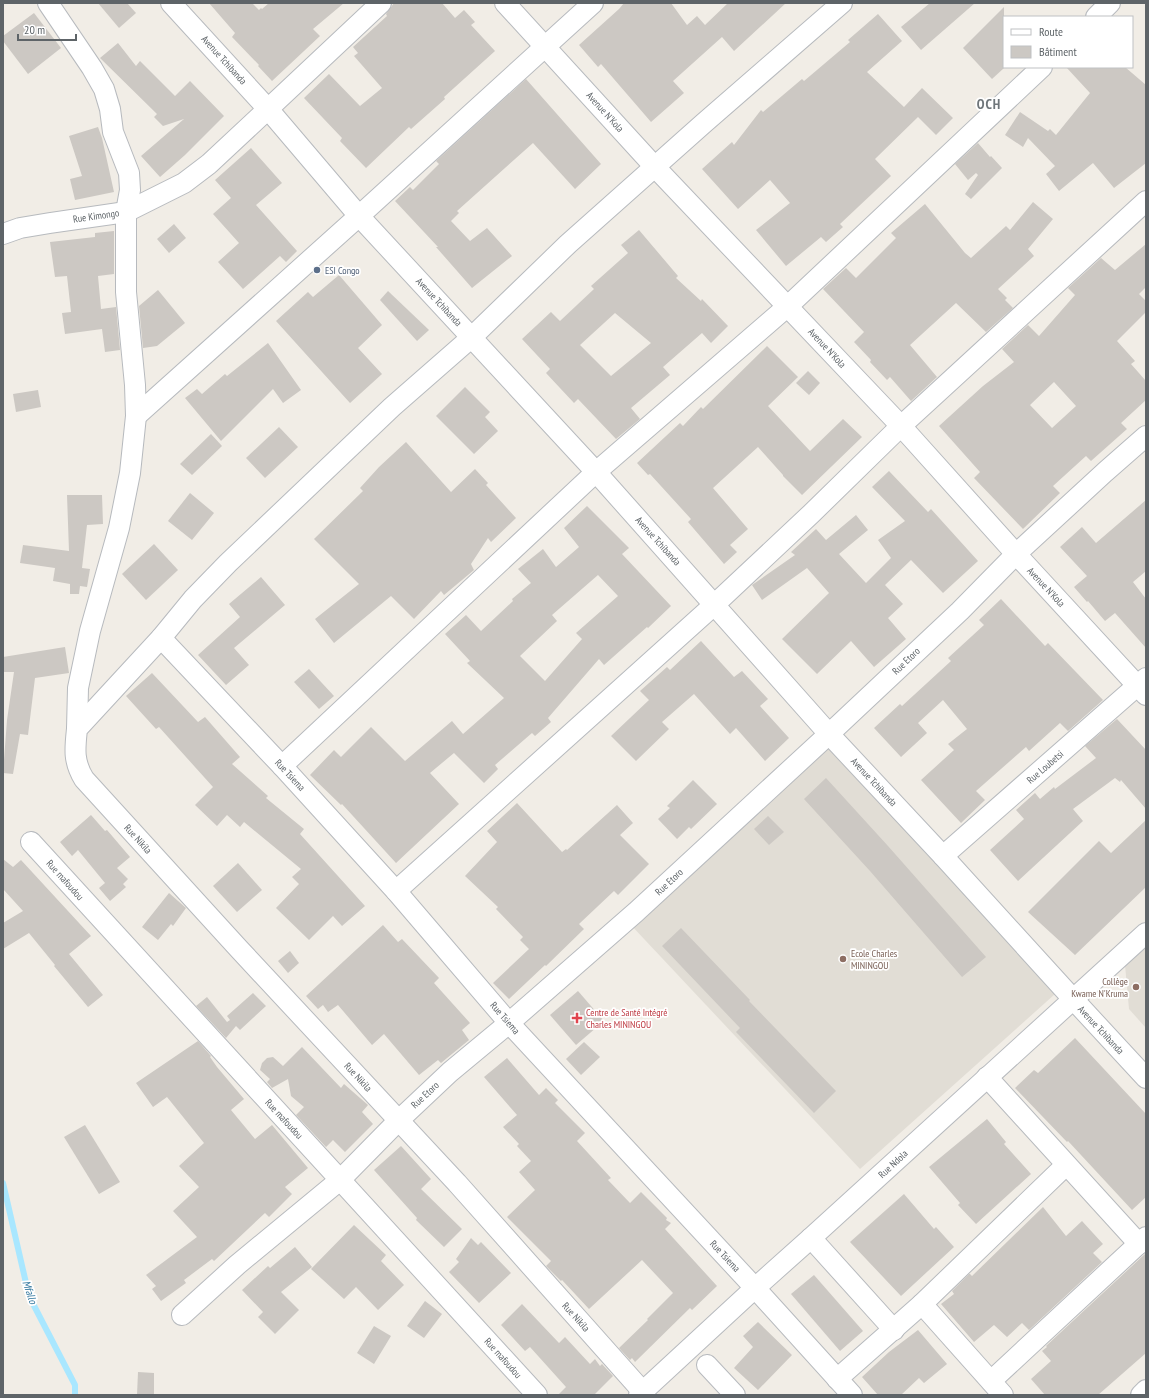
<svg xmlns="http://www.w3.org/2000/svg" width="1149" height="1398" font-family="'PT Sans Narrow',sans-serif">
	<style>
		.education { fill: #e1ddd5 }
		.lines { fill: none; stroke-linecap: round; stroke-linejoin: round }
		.stream { stroke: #a9e7ff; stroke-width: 6 }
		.building { fill: #ccc8c3; fill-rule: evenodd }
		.minor-casing { stroke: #b7babe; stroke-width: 22 }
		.minor { stroke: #fff; stroke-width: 20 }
		.service-dot { fill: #5c6f8a; stroke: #fff; stroke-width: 1.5 }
		.education-dot { fill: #8d6e63; stroke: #fff; stroke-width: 1.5 }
		.health-dot { fill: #e0444e; stroke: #fff; stroke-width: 1.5 }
		.labels { text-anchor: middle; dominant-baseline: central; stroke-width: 3.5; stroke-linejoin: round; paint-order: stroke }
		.street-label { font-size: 10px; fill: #5e6468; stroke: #fff }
		.service-label { font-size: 10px; fill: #4e5e75; stroke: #fff; text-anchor: start }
		.education-label { font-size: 10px; fill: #785e54; stroke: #fff; text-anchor: start }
		.health-label { font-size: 10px; fill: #be3a42; stroke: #fff; text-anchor: start }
		.water-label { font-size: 11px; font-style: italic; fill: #34789f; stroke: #fff }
		.district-label { font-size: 14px; font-weight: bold; letter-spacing: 1px; fill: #6f767a; stroke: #fff }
	</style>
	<rect width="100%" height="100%" fill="#f1ede6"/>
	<!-- education -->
	<g class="education">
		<path d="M827 741 1055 994 860 1169 630 924Z"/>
		<path d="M1146 947V1028L1129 1009 1125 965Z"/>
	</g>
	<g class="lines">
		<!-- stream -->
		<path class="stream" d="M3 1183 29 1296 75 1385V1395"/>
	</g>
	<!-- building -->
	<g class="building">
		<path d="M98 3H127L136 13 119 28Z"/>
		<path d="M209 3H252L259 10 261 8 262 9 269 3H344L313 29 320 36 272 81 258 66 259 65 232 37 235 33Z"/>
		<path d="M394 3H442L455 18 464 10 475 22 471 25 495 51 444 97 445 99 411 129 409 127 366 168 340 141 342 138 304 98 329 74 360 106 382 88 354 56 358 53 353 47 387 16 386 14Z"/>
		<path d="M624 3H671L687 25 697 16 705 25 728 3H786L734 51 722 37 673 81 684 93 651 122 601 64 598 67 579 45 619 9Z"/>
		<path d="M930 3H975L921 50 901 27Z"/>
		<path d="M1004 7V68L992 79 963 48Z"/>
		<path d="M34 13 61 48 28 74 3 41V36Z"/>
		<path d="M878 14 902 41 867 72 904 107 922 88 953 118 936 135 918 117 875 159 891 176 840 224 843 227 826 242 821 237 786 266 756 230 790 203 770 180 738 209 702 169 732 142 734 145 761 110 763 112 802 79 804 81 850 42 848 40Z"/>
		<path d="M118 43 136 66 140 61 175 96 190 81 224 116 185 155 160 177 141 156 184 119 163 126 154 117 157 114 100 58Z"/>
		<path d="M1066 67H1125L1146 85V163L1114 188 1093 163 1059 191 1046 174 1055 166 1028 138 1023 147 1005 135 1020 112 1048 131 1050 129 1056 135 1090 93Z"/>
		<path d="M526 79 601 164 575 189 533 143 457 211 459 213 451 221 470 241 487 228 512 256 472 288 436 247H438L395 201 410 187 413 190 439 164 436 161Z"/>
		<path d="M98 127 102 138 114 192 75 200 70 179 82 176 69 136Z"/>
		<path d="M978 143 990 157 991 156 1002 168 971 199 965 194 978 175 976 173 968 180 955 164Z"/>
		<path d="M251 148 282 183 256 205 297 251 286 262 280 256 243 289 218 262 239 243 213 214 231 198 215 180Z"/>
		<path d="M1033 202 1053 219 1028 249 1034 256 998 289 1007 298 1005 300 1013 308 986 332 956 303 910 345 937 377 911 401 890 377 887 380 870 362 871 360 854 342 864 332 823 289 846 268 856 278 896 238 891 233 925 204 965 253 971 258 1006 226 1010 230Z"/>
		<path d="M174 224 186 238 169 253 157 239Z"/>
		<path d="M639 230 678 276 676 278 701 301 702 299 728 326 711 343 702 333 663 367 670 375 631 408 640 419 616 439 578 399 574 403 546 373 550 369 522 339 551 312 560 321 594 289 591 286 628 253 621 245ZM615 313 651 343 611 376 580 345Z"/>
		<path d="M114 231V274L98 276 101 309 116 307 120 350 105 352 102 329 65 334 62 313 71 312 67 276 55 277 50 242 95 237V233Z"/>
		<path d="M1146 244V287L1139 294 1146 301V312L1117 341 1135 361 1131 364 1146 381V400L1121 423 1127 429 1091 461 1086 456 1053 486 1060 493 1023 529 974 478 980 472 939 426 983 386 1014 362 1002 349 1028 325 1039 336 1075 295 1068 288 1101 258 1115 270ZM1054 382 1076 406 1052 428 1030 405Z"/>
		<path d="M339 275 382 325 358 348 382 374 350 403 276 321 308 292 313 297Z"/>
		<path d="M158 290 185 323 157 346 143 348 139 306Z"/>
		<path d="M388 291 429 330 417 341 380 300Z"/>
		<path d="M268 343 301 390 283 403 273 389 221 441 185 398 197 389 202 394 225 374 227 376Z"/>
		<path d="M767 346 798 377 768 406 810 451 843 419 862 437 802 495 783 476V475L758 447 713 488 748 529 730 545 737 552 724 564 688 522 691 519 650 474 648 475 637 463 680 423 683 426 701 407 703 409Z"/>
		<path d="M808 371 820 383 809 395 796 383Z"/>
		<path d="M465 387 490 412 485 417 498 431 474 454 436 416Z"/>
		<path d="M38 390 41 407 16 412 13 394Z"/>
		<path d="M279 427 298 447 265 478 246 458Z"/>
		<path d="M211 434 222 446 192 475 180 464Z"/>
		<path d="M406 442 451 492 475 469 488 483 486 485 516 518 491 542 488 538 471 564 474 570 444 595 441 591 414 619 391 596 334 643 315 619 359 584 314 539 363 491 360 488 379 467Z"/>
		<path d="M889 471 928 512 931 509 978 561 943 593 911 560 885 585 903 604 888 618 906 639 874 667 851 641 817 674 782 639 829 593 807 568 762 600 752 585 795 555 791 552 816 529 826 540 856 515 868 530 839 554 866 583 891 558 878 540 905 521 872 487Z"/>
		<path d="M190 493 214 513 192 540 168 521Z"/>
		<path d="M67 495H102L103 524 87 525 82 568 90 569 87 587 80 586 79 594H70V584L53 581 55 568 20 563 23 545 69 551Z"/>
		<path d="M1146 500V571L1133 582 1146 599V648L1115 613 1105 621 1088 601 1087 602 1074 587 1087 576 1060 547 1082 527 1096 543Z"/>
		<path d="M587 506 629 548 622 554 671 606 648 628 647 627 604 665 599 659 548 718 551 722 535 736 532 733 495 765 498 769 484 783 454 753 430 773 459 804 396 863 342 804 341 805 310 775 334 750 341 757 371 727 405 761 452 721 463 734 504 698 467 663 470 661 445 634 466 615 481 631 513 601 512 599 531 583 518 569 543 549 556 567 579 547 564 528ZM598 575 618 596 576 633 582 639 545 681 520 656 557 621 552 615Z"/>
		<path d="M154 544 178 570 146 600 122 574Z"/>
		<path d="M261 577 285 605 234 648 249 665 226 685 198 655 240 617 229 604Z"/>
		<path d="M1001 599 1045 646 1048 643 1103 700 1068 731 1060 723 1029 751 1026 747 976 791 985 800 961 823 921 780 954 750 948 744 967 729 943 700 918 723 927 733 901 757 874 728 900 704 902 706 951 661 948 658 984 625 979 620Z"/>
		<path d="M701 641 734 677 742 671 768 699 760 706 789 738 765 761 736 728 730 734 694 694 662 722 669 729 636 761 611 736 649 700 640 691 667 667 670 670Z"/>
		<path d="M65 647 69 673 35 678 28 735 20 734 13 774 3 773 7 720 14 672H3V657Z"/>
		<path d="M309 669 334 696 319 709 294 682Z"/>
		<path d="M152 673 198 722 205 717 240 757 232 764 268 796 266 798 304 829 300 834 365 906 342 926 333 916 309 940 276 908 299 884 292 877 301 869 244 822 240 827 227 815 217 826 195 805 213 787 159 727 156 729 126 696Z"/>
		<path d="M1117 719 1146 750V809L1121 780 1120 782 1115 778 1073 809 1083 821 1018 881 990 850 1024 819 1016 810 1035 793 1040 799 1054 787 1055 789 1096 758 1085 746Z"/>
		<path d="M826 778 888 846 986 957 962 977 870 871 804 799Z"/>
		<path d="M693 780 717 804 691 829 689 827 677 839 658 819 670 808 667 806Z"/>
		<path d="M517 803 562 852 566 849 567 850 617 805 633 823 620 835 649 864 618 895 614 891 579 924 584 929 546 966 545 965 509 999 493 983 529 949 520 940 523 937 496 909 498 907 465 876 497 842 487 831Z"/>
		<path d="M91 815 105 831 107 830 130 857 117 868 128 879 123 884 126 887 110 901 99 888 105 883 78 850 72 856 60 842Z"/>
		<path d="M768 816 784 832 769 845 754 829Z"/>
		<path d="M1146 820V887L1075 955 1028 912 1099 841 1111 853Z"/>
		<path d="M3 859 13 867 21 860 91 936 69 954 103 995 88 1007 54 966 55 965 29 933 3 949V923L23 911 3 889Z"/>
		<path d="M238 863 262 890 237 912 213 886Z"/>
		<path d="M169 893 186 908 173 926 171 924 158 940 142 927Z"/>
		<path d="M383 925 398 942 402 939 439 978 434 983 470 1023 462 1030 469 1040 441 1063 438 1060 419 1075 384 1034 372 1045 338 1005 328 1012 323 1005 318 1009 306 996Z"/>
		<path d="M681 928 750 1000 749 1001 836 1091 814 1113 736 1032 740 1028 662 946Z"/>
		<path d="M290 951 299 963 288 973 278 961Z"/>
		<path d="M578 991 604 1021 576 1045 550 1015Z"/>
		<path d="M253 993 266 1006 240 1030 236 1026 226 1038 196 1006 207 997 227 1022 230 1020 227 1016Z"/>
		<path d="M1075 1038 1146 1114V1197L1132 1210 1068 1141 1067 1142 1015 1088 1034 1070 1038 1073Z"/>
		<path d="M198 1041 211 1056 210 1057 217 1067 244 1099 231 1110 255 1139 272 1125 308 1168 285 1187 292 1194 269 1217 265 1213 214 1261 212 1259 184 1280 186 1283 161 1301 152 1289 156 1286 146 1275 197 1237 173 1211 199 1187 179 1166 204 1143 167 1097 153 1107 136 1083Z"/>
		<path d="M584 1042 600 1057 581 1075 566 1059Z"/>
		<path d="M302 1047 341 1088 344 1084 368 1105 362 1112 373 1124 345 1152 333 1140 326 1147 296 1115 304 1107 291 1096 288 1079 272 1088 267 1082 270 1079 260 1070 262 1063 267 1058 273 1057 283 1066Z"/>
		<path d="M507 1058 539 1095 546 1088 558 1100 555 1103 585 1133 577 1141 611 1178 608 1180 630 1203 641 1192 667 1218 666 1220 671 1223 665 1229 717 1286 692 1310 690 1308 635 1362 632 1358 630 1360 619 1348 648 1320 647 1319 673 1293 642 1260 589 1309 562 1280 561 1281 546 1266 551 1261 507 1217 535 1190 519 1172 531 1161 517 1146 519 1144 503 1127 517 1115 484 1077Z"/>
		<path d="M987 1119 1006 1142 1004 1144 1031 1174 976 1224 958 1205 960 1203 929 1167Z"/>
		<path d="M85 1125 120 1182 99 1194 64 1137Z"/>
		<path d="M401 1146 431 1179 421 1189 462 1229 444 1247 416 1220 417 1218 374 1170Z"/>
		<path d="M904 1194 934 1229 936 1227 954 1247 901 1296 850 1242Z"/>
		<path d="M1043 1207 1066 1236 1082 1221 1103 1244 1093 1253 1102 1262 1029 1330 1022 1323 1007 1337 994 1325 974 1342 941 1304 954 1294 952 1291 969 1274H970L972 1276Z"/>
		<path d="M354 1225 386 1255 381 1261 404 1285 378 1310 356 1287 344 1299 311 1269Z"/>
		<path d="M471 1238 478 1245 481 1242 511 1273 479 1303 449 1272 459 1262 456 1259Z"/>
		<path d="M295 1247 312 1267 281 1292 299 1310 275 1334 258 1317 263 1312 242 1290 268 1266 270 1268Z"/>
		<path d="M1146 1253V1353L1098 1395H1045L1031 1379 1051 1361 1042 1351 1047 1347 1046 1346Z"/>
		<path d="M814 1275 863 1331 840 1351 791 1294Z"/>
		<path d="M425 1301 442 1314 424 1338 407 1326Z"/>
		<path d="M522 1304 559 1343 565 1337 590 1364 595 1359 600 1366 602 1364 613 1376 594 1395H558L566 1387 530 1347 525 1351 501 1325Z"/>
		<path d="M758 1322 792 1355 758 1390 734 1368 753 1347 743 1336Z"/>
		<path d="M374 1326 391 1336 374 1364 357 1353Z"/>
		<path d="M918 1330 947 1364 924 1383 919 1378 901 1395H878L862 1377 889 1352Z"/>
		<path d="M138 1372 154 1373V1395H137Z"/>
	</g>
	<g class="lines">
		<!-- minor casing -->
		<g class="minor-casing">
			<g id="minor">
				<path d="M48 3 92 68 104 89 110 109 113 132 129 173 130 190 126 212V292L135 385 136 416 130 473 119 528 90 631 78 688 77 729"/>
				<path d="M171 3 268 109 359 216 596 472 829 734 943 856 1073 999 1146 1078"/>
				<path d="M505 3 654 166 901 426 1016 554 1146 695"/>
				<path d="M1096 17 1110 3"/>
				<path d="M3 234 20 228 50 223 126 212 184 183 209 164 268 109 381 3"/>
				<path d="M136 416 359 216 593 3"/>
				<path d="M161 638 282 766 396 891 509 1023 755 1288 852 1395"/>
				<path d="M282 766 596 472 788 306 1042 67"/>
				<path d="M31 842 537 1395"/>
				<path d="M943 856 1146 678"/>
				<path d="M396 891 714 605 811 514 901 426 1146 201"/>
				<path d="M987 1077 1139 1244"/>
				<path d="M811 1238 894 1330"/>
				<path d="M922 1304 1003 1395"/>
				<path d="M182 1315 237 1265 340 1180 399 1120 450 1072 509 1023 636 912 829 734 960 611 1016 554 1105 472 1146 436"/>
				<path d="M707 1365 735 1395"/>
				<path d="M837 1379 922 1304 1066 1165"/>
				<path d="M991 1381 1146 1237"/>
				<path d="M643 1392 457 1183 239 949 84 779C73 761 75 748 77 729L161 638 193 599 228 563 392 407 472 337 568 244 704 123 842 3"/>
				<path d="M639 1395 755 1288 811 1238 1146 933"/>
				<path d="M1141 1395 1146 1390"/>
			</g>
		</g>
		<!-- minor -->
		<use href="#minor" class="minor"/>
	</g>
	<!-- markers -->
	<circle class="service-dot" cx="317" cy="270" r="4"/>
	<g class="education-dot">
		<circle cx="843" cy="959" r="4"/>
		<circle cx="1136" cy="987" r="4"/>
	</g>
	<path class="health-dot" d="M575 1012h4v4h4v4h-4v4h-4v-4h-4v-4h4z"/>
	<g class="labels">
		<!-- street labels -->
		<g class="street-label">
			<text transform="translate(224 60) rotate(48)">Avenue Tchibanda</text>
			<text transform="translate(605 112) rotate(48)">Avenue N'Kola</text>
			<text transform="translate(96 216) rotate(-8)">Rue Kimongo</text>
			<text transform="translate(439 302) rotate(47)">Avenue Tchibanda</text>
			<text transform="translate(827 348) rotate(47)">Avenue N'Kola</text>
			<text transform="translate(658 541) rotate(48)">Avenue Tchibanda</text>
			<text transform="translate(1046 587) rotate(47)">Avenue N'Kola</text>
			<text transform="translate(906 661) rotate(-44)">Rue Etoro</text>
			<text transform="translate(1045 767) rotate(-41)">Rue Loubetsi</text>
			<text transform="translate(290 775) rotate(47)">Rue Tsiema</text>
			<text transform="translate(874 782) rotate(47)">Avenue Tchibanda</text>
			<text transform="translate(138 839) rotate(48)">Rue Nikila</text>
			<text transform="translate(65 880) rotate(48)">Rue mafoudou</text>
			<text transform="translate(669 882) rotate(-43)">Rue Etoro</text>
			<text transform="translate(505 1018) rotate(49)">Rue Tsiema</text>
			<text transform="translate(1101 1030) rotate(47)">Avenue Tchibanda</text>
			<text transform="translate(358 1077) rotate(47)">Rue Nikila</text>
			<text transform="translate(425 1095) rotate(-43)">Rue Etoro</text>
			<text transform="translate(284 1119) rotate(47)">Rue mafoudou</text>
			<text transform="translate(893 1164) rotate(-43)">Rue Ndola</text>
			<text transform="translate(725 1256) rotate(47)">Rue Tsiema</text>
			<text transform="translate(576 1317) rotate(48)">Rue Nikila</text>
			<text transform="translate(503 1358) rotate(48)">Rue mafoudou</text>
		</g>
		<!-- service labels -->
		<g class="service-label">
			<text x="325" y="270">ESI Congo</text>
		</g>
		<!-- education labels -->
		<g class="education-label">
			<text x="851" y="953">Ecole Charles<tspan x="851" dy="12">MININGOU</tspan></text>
			<text x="1128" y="981" text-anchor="end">Collège<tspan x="1128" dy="12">Kwame N'Kruma</tspan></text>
		</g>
		<!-- health labels -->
		<g class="health-label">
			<text x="586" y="1012">Centre de Santé Intégré<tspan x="586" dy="12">Charles MININGOU</tspan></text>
		</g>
		<!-- water labels -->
		<g class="water-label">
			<text transform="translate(30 1292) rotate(71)">Mfallo</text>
		</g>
		<!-- district labels -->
		<g class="district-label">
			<text x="989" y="104">OCH</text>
		</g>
	</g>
	<!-- border -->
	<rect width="1149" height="1398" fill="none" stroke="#5e6468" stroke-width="8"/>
	<!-- legend -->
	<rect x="1003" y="16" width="130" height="52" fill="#ffffff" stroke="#bfc1c3"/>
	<rect x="1011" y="29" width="20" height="6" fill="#ffffff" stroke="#bfc1c3"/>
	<text x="1039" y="36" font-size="12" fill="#5e6468">Route</text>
	<rect x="1011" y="46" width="20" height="12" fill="#ccc8c3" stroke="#bfc1c3"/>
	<text x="1039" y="56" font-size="12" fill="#5e6468">Bâtiment</text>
	<!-- scale -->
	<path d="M18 34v6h58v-6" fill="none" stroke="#5e6468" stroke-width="2"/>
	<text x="24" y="34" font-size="12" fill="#5e6468" stroke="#ffffff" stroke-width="3" paint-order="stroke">20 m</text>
</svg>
